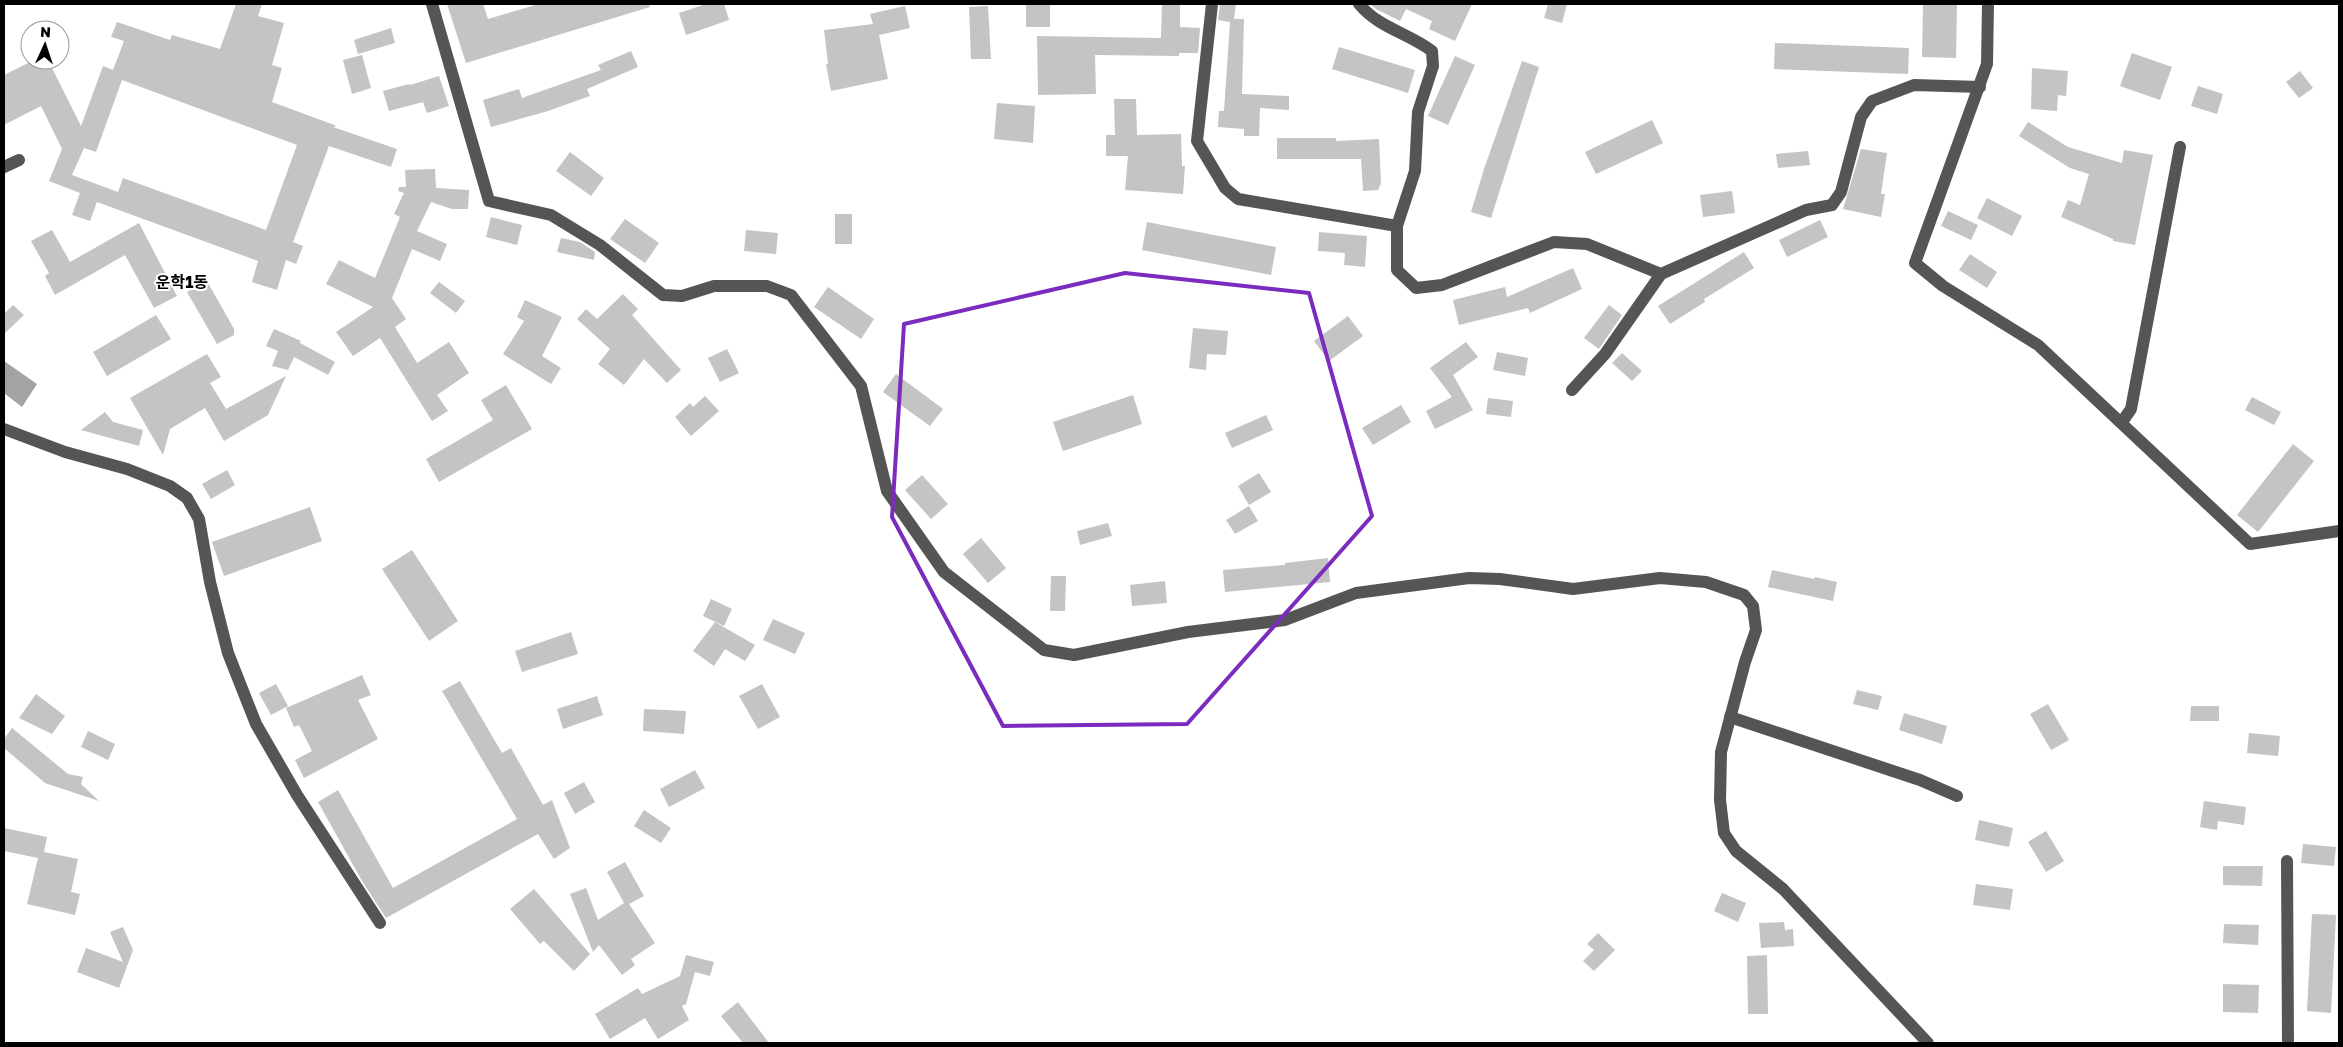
<svg xmlns="http://www.w3.org/2000/svg" width="2343" height="1047" font-family="'Golos Text','Noto Sans KR',sans-serif">
	<style>
		.water { fill: #a3a3a3 }
		.building { fill: #c4c4c4; fill-rule: evenodd }
		.lines { fill: none; stroke-linecap: round; stroke-linejoin: round }
		.minor { stroke: #555; stroke-width: 12 }
		.marked { fill: none; stroke: #7b2cbf; stroke-width: 4; stroke-linejoin: round }
		.labels { text-anchor: middle; dominant-baseline: central; stroke-width: 4; stroke-linejoin: round; paint-order: stroke }
		.quarter-label { font-size: 16px; font-weight: bold; fill: #000; stroke: #fff }
	</style>
	<rect width="100%" height="100%" fill="#fff"/>
	<!-- water -->
	<path class="water" d="M4 361 37 384 22 407 4 393Z"/>
	<!-- building -->
	<g class="building">
		<path d="M236 4H262L258 16 284 23 272 65 282 68 272 102 337 126 333 127 397 149 391 167 329 146 293 242 303 246 296 264 286 260 277 290 252 282 258 261 97 202 90 221 72 215 80 193 49 181 62 149 41 106 4 125V75L34 60H48L81 126 103 66 113 70 124 41 111 37 117 22 170 40 172 35 220 49ZM122 80 297 145 266 230 123 178 118 192 72 175 84 148 96 152Z"/>
		<path d="M447 4H483L488 19 539 4H649L650 7 466 63Z"/>
		<path d="M706 4H724L729 20 686 35 679 13Z"/>
		<rect x="1026" y="4" width="24" height="23"/>
		<path d="M1162 4H1180V27L1200 28 1198 53H1179V56L1095 55 1096 94 1038 95 1037 36 1161 38Z"/>
		<path d="M1220 4H1236L1234 19H1244L1242 94 1289 96V110L1260 108 1259 136H1244V129L1218 127 1219 111H1224L1230 22 1218 20Z"/>
		<path d="M1370 4H1472L1455 41 1429 29 1432 21 1406 9 1400 21 1376 9Z"/>
		<path d="M1548 4H1567L1562 23 1544 18Z"/>
		<path d="M1923 4H1957L1956 58 1922 57Z"/>
		<path d="M905 6 910 28 879 35 888 79 831 91 826 64H828L824 30 873 24 870 14Z"/>
		<path d="M988 6 991 59H971L969 7Z"/>
		<path d="M391 28 395 43 358 54 354 40Z"/>
		<path d="M1775 43 1909 48 1908 74 1774 69Z"/>
		<path d="M1339 47 1415 70 1408 93 1332 69Z"/>
		<path d="M631 51 638 67 587 89 590 96 548 111 491 127 483 100 519 89 522 98 601 70 598 65Z"/>
		<path d="M2132 53 2172 67 2160 100 2120 86Z"/>
		<path d="M362 55 371 88 352 94 343 60Z"/>
		<path d="M1455 56 1475 65 1448 125 1428 116Z"/>
		<path d="M1522 61 1539 67 1491 218 1471 212 1484 169Z"/>
		<path d="M2032 68 2068 71 2066 96 2058 95 2057 111 2031 109Z"/>
		<path d="M2300 71 2313 88 2299 98 2286 82Z"/>
		<path d="M439 76 449 106 427 113 423 102 389 111 383 91 409 84 410 85Z"/>
		<path d="M2198 86 2223 94 2217 114 2191 106Z"/>
		<path d="M1114 99H1136L1137 135 1181 134 1182 166H1185L1183 194 1125 190 1128 156H1106V135H1115Z"/>
		<path d="M997 103 1035 106 1033 143 994 139Z"/>
		<path d="M1652 120 1663 143 1596 174 1585 152Z"/>
		<path d="M2028 122 2068 147 2122 163 2124 150 2153 155 2135 245 2113 241V239L2061 217 2068 200 2080 205 2089 174 2070 168 2019 136Z"/>
		<path d="M1277 138H1336V141L1379 139 1381 183 1378 190 1363 191 1361 159H1277Z"/>
		<path d="M1861 149 1887 153 1881 194H1885L1881 217 1843 209Z"/>
		<path d="M1808 151 1810 165 1778 168 1776 154Z"/>
		<path d="M570 152 604 178 591 196 556 171Z"/>
		<path d="M435 169 436 188 469 190 468 209H452L431 202 417 231 447 244 440 261 412 249 392 298 406 319 395 327 417 363 449 342 469 373 437 395 448 411 432 421 380 338 353 356 336 332 373 307 326 284 339 260 375 278 400 217 394 214 404 193 398 191 399 187H406L405 170Z"/>
		<path d="M1732 191 1735 213 1703 217 1700 195Z"/>
		<path d="M1987 198 2022 216 2012 236 1977 218Z"/>
		<path d="M1948 211 1978 225 1971 240 1941 226Z"/>
		<rect x="835" y="214" width="17" height="30"/>
		<path d="M491 217 522 225 517 245 486 237Z"/>
		<path d="M625 219 659 243 645 263 610 239Z"/>
		<path d="M1820 220 1828 237 1787 257 1779 240Z"/>
		<path d="M1147 222 1276 247 1271 275 1142 250Z"/>
		<path d="M139 223 177 296 154 308 125 255 55 295 45 276 49 273 31 241 52 230 70 262Z"/>
		<path d="M746 230 778 233 776 254 744 251Z"/>
		<path d="M1319 232 1367 236 1365 267 1344 265 1345 253 1318 251Z"/>
		<path d="M561 238 580 242 595 252 594 260 557 252Z"/>
		<path d="M1744 252 1754 268 1704 299 1705 302 1670 324 1658 306Z"/>
		<path d="M1970 254 1997 272 1987 288 1959 270Z"/>
		<path d="M1573 268 1582 289 1530 313 1528 308 1459 325 1453 300 1505 287 1507 297Z"/>
		<path d="M207 281 234 329V335L217 344 187 292Z"/>
		<path d="M439 282 465 301 456 313 430 293Z"/>
		<path d="M828 287 874 319 861 339 814 307Z"/>
		<path d="M623 294 638 309 632 315 681 370 667 383 644 359 624 385 598 364 610 349 577 319 586 309 597 319Z"/>
		<path d="M525 300 562 317 542 356 561 368 551 384 503 354 524 321 517 317Z"/>
		<path d="M13 305 24 315 4 334V314Z"/>
		<path d="M1609 305 1622 315 1599 349 1584 338Z"/>
		<path d="M156 315 171 339 107 376 93 352Z"/>
		<path d="M1348 316 1363 336 1329 361 1314 341Z"/>
		<path d="M1193 328 1228 331 1226 355 1207 354 1206 370 1189 368Z"/>
		<path d="M274 329 301 341 300 343 335 362 328 375 294 357 288 370 272 366 278 351 266 346Z"/>
		<path d="M1466 342 1478 357 1453 375 1473 410 1435 429 1426 411 1452 397 1430 368Z"/>
		<path d="M727 349 739 373 720 382 708 358Z"/>
		<path d="M1497 352 1528 358 1525 376 1493 370Z"/>
		<path d="M1622 353 1642 371 1632 381 1612 363Z"/>
		<path d="M207 354 221 377 210 383 226 409 286 376 268 415 224 441 205 408 170 429 163 455 130 398Z"/>
		<path d="M896 374 943 409 930 426 883 392Z"/>
		<path d="M506 385 532 429 439 482 426 459 493 420 481 400Z"/>
		<path d="M1133 395 1142 424 1063 451 1053 422Z"/>
		<path d="M705 396 719 411 691 436 675 417 690 403 693 407Z"/>
		<path d="M2252 397 2281 412 2274 425 2245 410Z"/>
		<path d="M1488 398 1513 401 1511 417 1486 414Z"/>
		<path d="M1401 405 1411 422 1373 445 1362 428Z"/>
		<path d="M105 412 113 422 143 430 139 446 81 430Z"/>
		<path d="M1266 415 1273 430 1232 448 1225 433Z"/>
		<path d="M2293 444 2314 461 2258 532 2237 515Z"/>
		<path d="M227 470 235 485 211 499 202 484Z"/>
		<path d="M1259 473 1271 492 1249 505 1238 486Z"/>
		<path d="M922 475 948 504 931 519 905 490Z"/>
		<path d="M1249 506 1258 521 1235 534 1226 520Z"/>
		<path d="M310 507 322 541 224 576 212 542Z"/>
		<path d="M1108 523 1112 536 1080 545 1077 531Z"/>
		<path d="M981 538 1006 568 988 583 963 554Z"/>
		<path d="M412 550 458 621 429 641 382 569Z"/>
		<path d="M1328 558 1330 582 1225 592 1223 570 1285 565V563Z"/>
		<path d="M1772 570 1814 579 1815 577 1837 582 1833 601 1768 587Z"/>
		<path d="M1051 576H1066L1065 611H1050Z"/>
		<path d="M1165 581 1167 603 1132 606 1130 585Z"/>
		<path d="M711 599 732 609 724 626 703 616Z"/>
		<path d="M773 619 805 633 795 654 763 640Z"/>
		<path d="M715 622 755 645 745 661 725 649 714 666 693 651Z"/>
		<path d="M571 632 578 654 522 672 515 651Z"/>
		<path d="M362 675 371 695 358 700 378 739 304 778 295 760 312 751 299 725 294 727 286 708Z"/>
		<path d="M460 681 502 753 511 748 543 805 552 800 570 848 554 859 538 834 386 918 362 881 318 802 338 790 393 888 517 819 442 691Z"/>
		<path d="M276 684 288 706 271 715 259 693Z"/>
		<path d="M762 684 780 717 758 729 739 696Z"/>
		<path d="M1857 690 1882 696 1878 710 1853 704Z"/>
		<path d="M36 694 65 716 52 734 19 718Z"/>
		<path d="M597 696 603 715 563 729 557 709Z"/>
		<path d="M2048 704 2069 740 2051 750 2030 714Z"/>
		<path d="M2191 706H2219V721H2190Z"/>
		<path d="M644 709 686 711 684 734 643 731Z"/>
		<path d="M1904 713 1947 726 1942 744 1899 730Z"/>
		<path d="M12 728 68 774 83 777 81 784 99 801 45 783 4 748V739Z"/>
		<path d="M88 731 115 744 108 760 81 747Z"/>
		<path d="M2249 733 2280 736 2278 756 2247 753Z"/>
		<path d="M695 770 705 788 669 807 660 789Z"/>
		<path d="M584 782 595 802 575 814 564 793Z"/>
		<path d="M2204 801 2246 807 2244 825 2218 821 2217 830 2200 827Z"/>
		<path d="M644 810 671 828 661 843 634 826Z"/>
		<path d="M1979 820 2013 828 2009 847 1975 840Z"/>
		<path d="M4 828 47 837 44 852 78 859 71 892 80 894 75 915 27 904 38 858 4 851Z"/>
		<path d="M2046 831 2064 861 2046 872 2028 842Z"/>
		<path d="M2303 844 2336 847 2334 866 2301 863Z"/>
		<path d="M625 862 644 896 629 904 655 943 631 959 635 965 622 975 599 945 593 952 570 894 586 888 598 920 624 903 607 872Z"/>
		<path d="M2223 866H2263L2262 886 2223 885Z"/>
		<path d="M1976 884 2013 889 2010 910 1973 905Z"/>
		<path d="M534 889 590 954 574 971 544 941 540 944 510 909Z"/>
		<path d="M1722 893 1746 903 1738 922 1714 911Z"/>
		<path d="M2312 914 2336 915 2331 1013 2307 1011Z"/>
		<path d="M1784 922 1785 930 1793 929 1794 946 1761 948 1759 923Z"/>
		<path d="M2224 924 2259 925 2258 945 2223 943Z"/>
		<path d="M123 927 133 950 119 988 77 972 86 948 123 962 110 932Z"/>
		<path d="M1598 933 1615 950 1594 971 1583 961 1594 950 1587 944Z"/>
		<path d="M686 955 714 962 710 976 695 972 686 1004 682 1006 689 1020 658 1039 645 1018 610 1039 595 1014 638 988 642 994 680 976Z"/>
		<path d="M1767 955 1768 1014H1748L1747 956Z"/>
		<path d="M2223 984 2259 985 2258 1013 2223 1012Z"/>
		<path d="M738 1002 769 1043H743L721 1016Z"/>
	</g>
	<g class="lines">
		<!-- minor -->
		<g class="minor">
			<path d="M432 4 489 201 551 215 600 245 663 295 682 296 714 286H767L791 295 861 386 887 491 944 572 1044 650 1074 655 1188 632 1285 620 1356 593 1469 578 1500 579 1573 589 1660 578 1706 582 1744 595 1753 606 1756 630 1745 662 1721 752 1720 800 1724 833 1736 851 1783 889 1928 1043"/>
			<path d="M1212 4 1197 141 1225 188 1238 199 1397 226"/>
			<path d="M1359 4C1379 28 1408 33 1432 51L1433 66 1418 112 1415 171 1397 226V270L1416 288 1442 285 1554 242 1587 244 1661 274"/>
			<path d="M1988 4 1987 64 1915 263 1943 286 2038 345 2250 544 2339 531"/>
			<path d="M4 167 19 160"/>
			<path d="M1572 390 1605 354 1661 274 1806 210 1832 205 1841 192 1861 117 1872 101 1914 85 1980 87"/>
			<path d="M2122 422 2131 409 2180 147"/>
			<path d="M4 429 65 452 127 469 170 486 187 498 199 519 210 582 228 653 256 724 297 795 380 923"/>
			<path d="M1730 717 1920 780 1957 796"/>
			<path d="M2287 861 2288 1043"/>
		</g>
	</g>
	<!-- marked area -->
	<path class="marked" d="M1125 273 1309 293 1372 516 1187 724 1003 726 892 517 904 324Z"/>
	<g class="labels">
		<!-- quarter labels -->
		<g class="quarter-label">
			<text x="182" y="282">운학1동</text>
		</g>
	</g>
	<!-- border -->
	<rect width="2343" height="1047" fill="none" stroke="#000000" stroke-width="10"/>
	<!-- north arrow -->
	<g transform="translate(45 45) rotate(3)"><circle r="24" fill="#ffffff" stroke="#999999"/>
	<path d="M0-4L9 19L0 12L-9 19Z" fill="#000000"/>
	<text y="-8" font-size="14" font-weight="bold" text-anchor="middle" fill="#000000">N</text>
	</g>
</svg>
